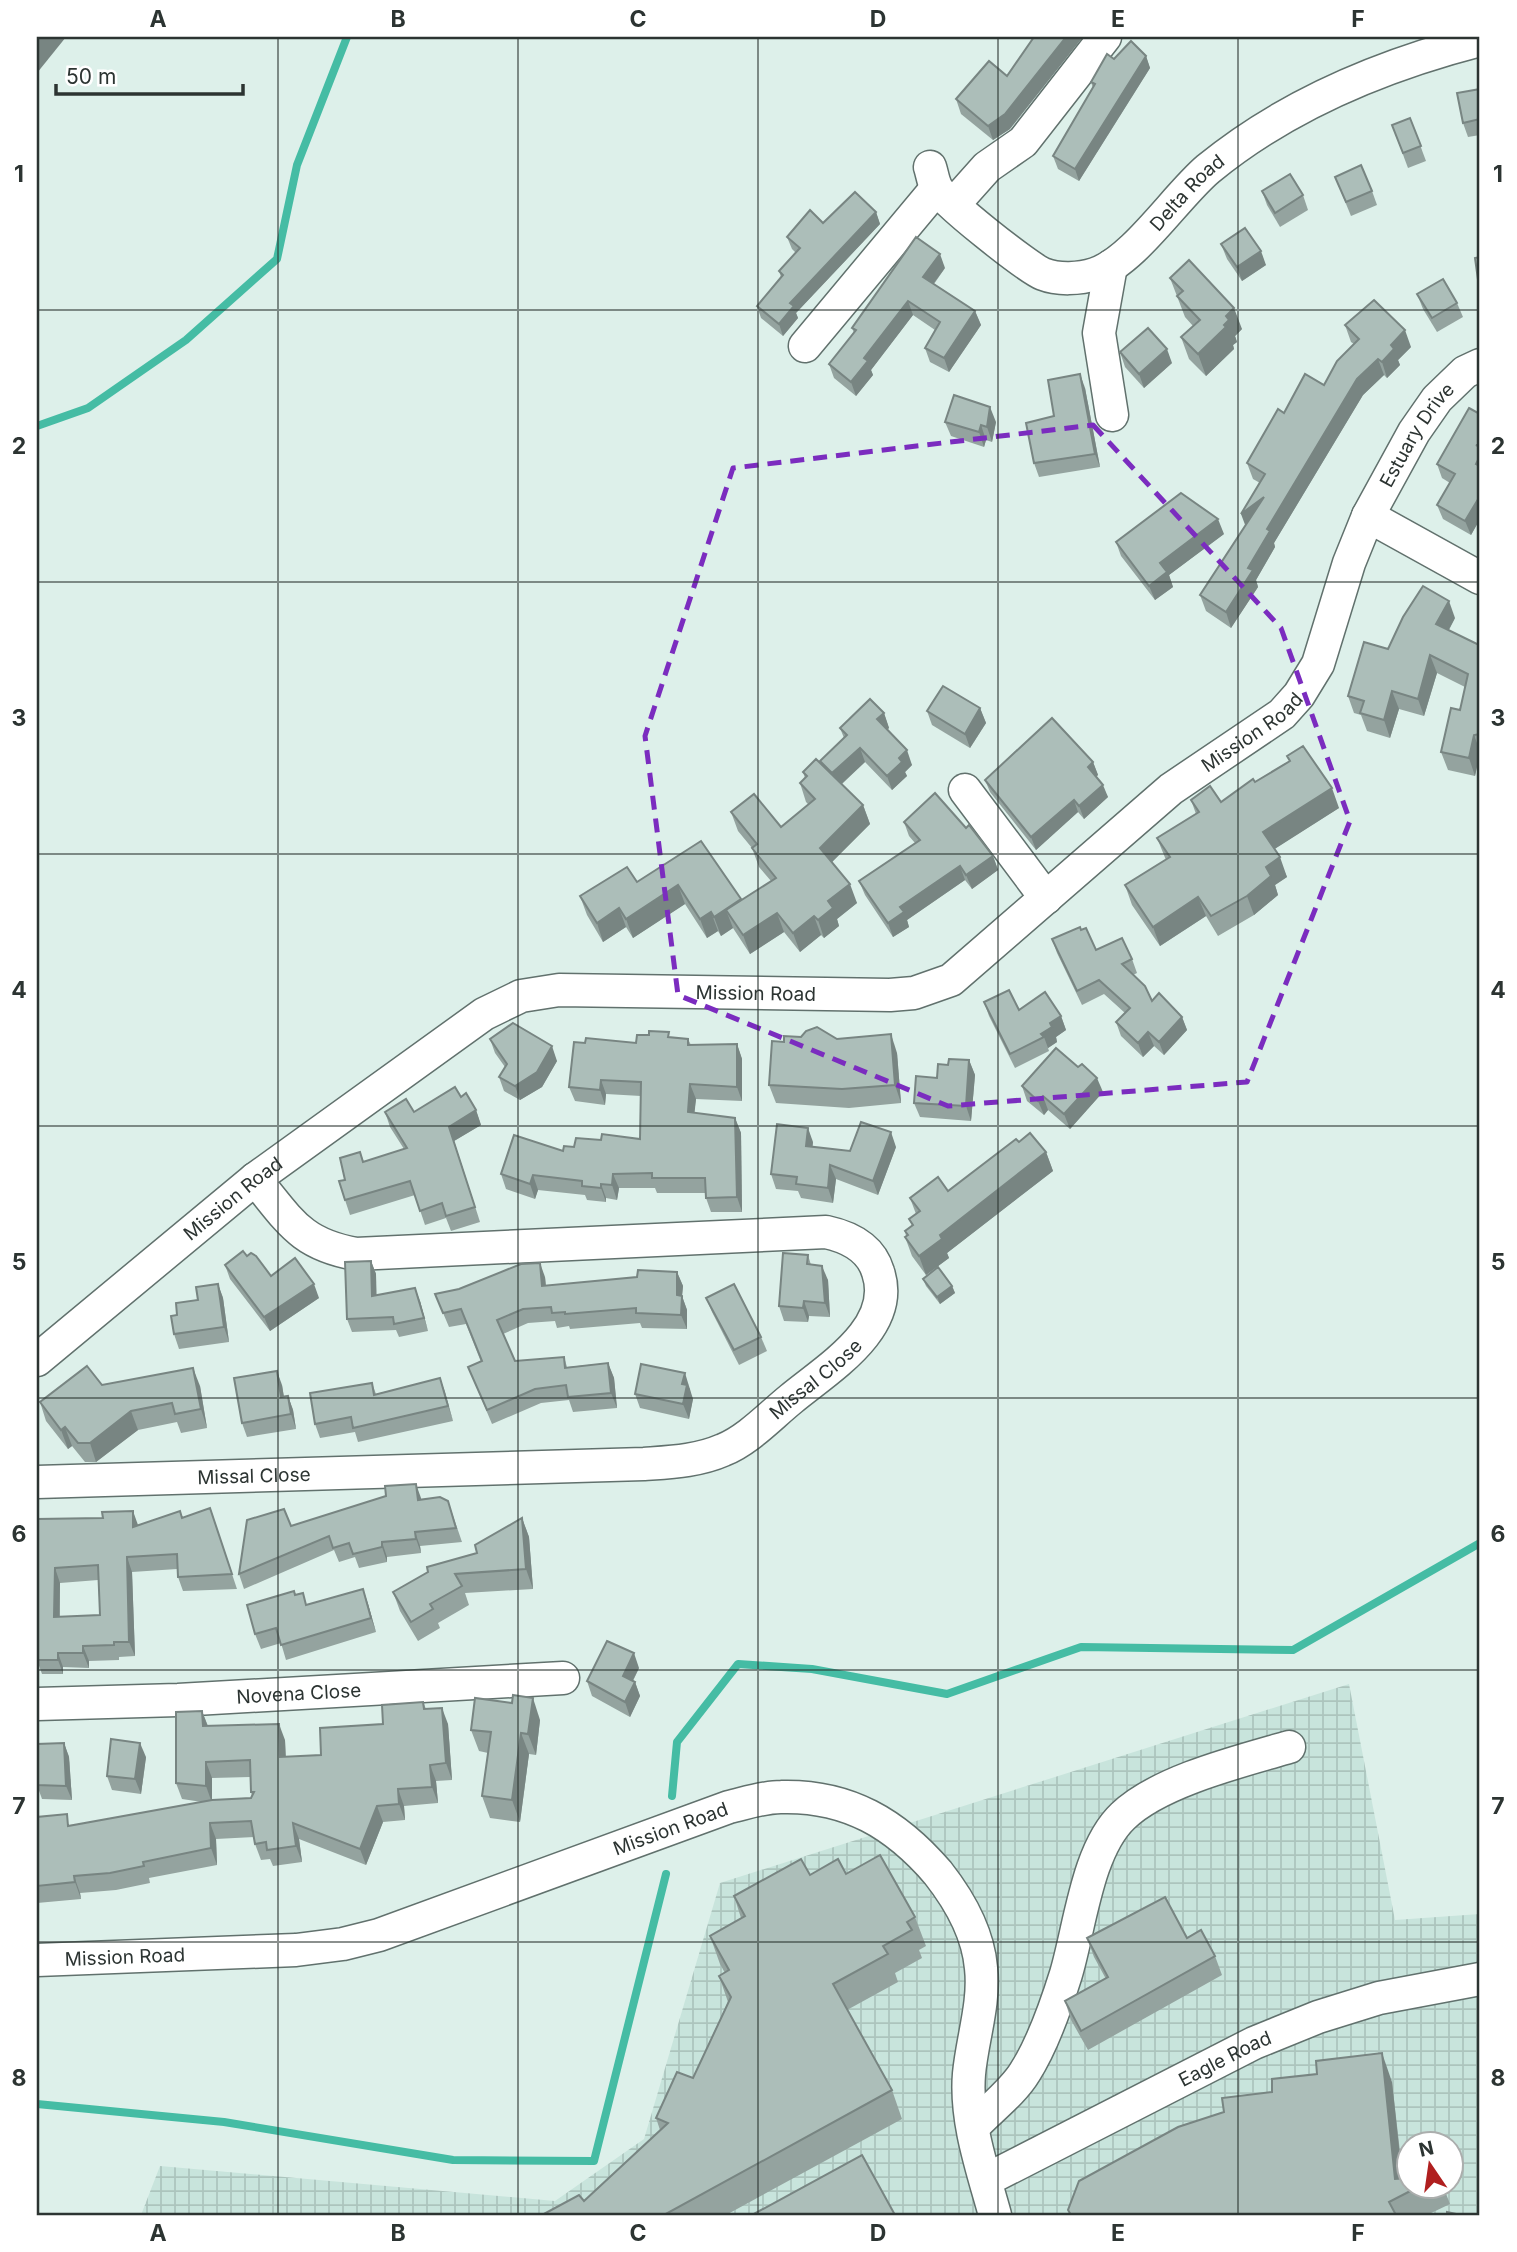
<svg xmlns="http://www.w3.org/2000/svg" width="1517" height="2252" font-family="Inter,sans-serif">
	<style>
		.industrial { fill: url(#industrial-grid); fill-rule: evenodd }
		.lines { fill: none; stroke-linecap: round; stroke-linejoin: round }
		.stream { stroke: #45bca4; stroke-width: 8 }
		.minor-casing { stroke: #61716d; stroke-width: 35 }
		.minor { stroke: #fff; stroke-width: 32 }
		.wall { fill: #94a39f; fill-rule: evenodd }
		.shaded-wall { fill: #788582 }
		.building { fill: #acbeb9; stroke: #788582; stroke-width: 2; fill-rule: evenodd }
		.marked { fill: none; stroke: #7b2cbf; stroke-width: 5; stroke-dasharray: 14 9; stroke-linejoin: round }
		.grid { fill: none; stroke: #2c3432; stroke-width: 2; stroke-opacity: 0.55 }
		.labels { text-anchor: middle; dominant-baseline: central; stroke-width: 5; stroke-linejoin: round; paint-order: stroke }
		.street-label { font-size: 19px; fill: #2c3432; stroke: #fff }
		.neatline { fill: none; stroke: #2c3432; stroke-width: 2.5 }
		.grid-label { font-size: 23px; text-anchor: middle; font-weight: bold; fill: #2c3432 }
	</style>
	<defs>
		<pattern id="industrial-grid" width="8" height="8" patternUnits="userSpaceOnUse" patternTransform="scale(1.75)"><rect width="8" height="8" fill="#c8e4dc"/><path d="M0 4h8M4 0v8" fill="none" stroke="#acc4bd"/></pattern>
	</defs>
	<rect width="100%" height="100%" fill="#ddf0ea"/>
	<!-- industrial -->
	<path class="industrial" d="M1349 1684 1395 1920 1480 1914V2215H141L160 2166 555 2201 644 2139 720 1883ZM1408 2144H1450V2186H1408Z"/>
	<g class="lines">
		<!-- stream -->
		<g class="stream">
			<path d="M37 426 88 408 186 340 277 259 297 165 347 37"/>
			<path d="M672 1796 677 1742 738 1664 812 1669 947 1694 1081 1647 1293 1650 1480 1543"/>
			<path d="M37 2104 224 2122 453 2160 594 2161 666 1874"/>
		</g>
		<!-- minor casing -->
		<g class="minor-casing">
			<g id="minor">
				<path id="s1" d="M930 167C932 173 933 181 936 187 942 200 1028 268 1043 274 1058 280 1080 279 1095 274 1134 261 1176 196 1208 169 1286 105 1383 65 1480 40"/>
				<path d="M954 204 987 167 1023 142 1105 37"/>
				<path d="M1111 266 1099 333 1112 415"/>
				<path d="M805 346 936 189"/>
				<path d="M1368 516 1480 578"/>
				<path d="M965 790 1046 898"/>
				<path id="s2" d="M37 1360 255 1179 484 1014 521 996 559 990 890 995 914 993 951 980 1171 789 1282 714 1299 695 1318 664 1349 563 1368 516 1414 432 1437 399 1465 372 1480 365"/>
				<path id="s3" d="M37 1482 644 1464C671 1462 698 1461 723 1450 748 1440 770 1416 791 1399 827 1369 897 1328 878 1272 871 1248 849 1237 826 1232L356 1254C300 1244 290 1221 255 1179"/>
				<path id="s4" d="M37 1704 178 1700 563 1678"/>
				<path id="s5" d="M37 1960 296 1950 343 1944 379 1935 729 1807C746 1803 764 1797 781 1797 848 1795 896 1824 938 1873 960 1901 978 1932 981 1968 985 2003 972 2040 969 2074 965 2121 983 2171 995 2215"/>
				<path d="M974 2126C990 2109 1013 2092 1025 2072 1043 2044 1056 2006 1066 1974 1080 1927 1087 1850 1123 1816 1159 1781 1241 1761 1289 1747"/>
				<path id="s6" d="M986 2180 1254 2043 1318 2017 1379 1998 1480 1979"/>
			</g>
		</g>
		<!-- minor -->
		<use href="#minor" class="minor"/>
	</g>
	<!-- wall -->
	<g class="wall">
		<path d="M1146 56 1150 68 1079 181 1058 169 1053 156 1093 88 1091 82 1114 59Z"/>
		<path d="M1007 76 1010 129 993 140 961 114 956 99Z"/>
		<path d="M1480 89V135L1468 137 1463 123Z"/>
		<path d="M1410 118 1426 161 1408 168 1392 125Z"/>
		<path d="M1335 177 1372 191 1377 205 1351 216Z"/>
		<path d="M1262 191 1303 195 1308 210 1280 227 1267 205Z"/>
		<path d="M876 212 880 224 796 313 798 318 783 336 761 318 757 306 781 277 779 271 796 253 792 249 787 237 823 223Z"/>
		<path d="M1221 244 1266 265 1242 281 1227 259Z"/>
		<path d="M945 268 934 284 975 311 981 325 949 372 930 362 925 348 935 330 913 315 871 370 873 375 856 396 834 378 829 364 854 333 852 328Z"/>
		<path d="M1170 278 1242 329 1235 336 1237 342 1233 345 1234 349 1206 376 1189 359 1181 337 1193 326 1185 317Z"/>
		<path d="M1417 294 1457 303 1463 317 1437 332 1423 309Z"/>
		<path d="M1345 325 1411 347 1398 360 1400 365 1387 378 1384 375 1363 395 1274 543 1275 547 1256 580 1258 587 1231 628 1206 611 1200 595 1245 526 1260 483 1253 479 1247 463 1284 413 1324 385 1354 344 1351 342Z"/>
		<path d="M1120 352 1172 363 1144 388 1125 367Z"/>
		<path d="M1085 388 1100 467 1039 477 1034 463Z"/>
		<path d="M1480 414V519L1471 535 1443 519 1437 505 1450 483 1442 478 1437 464Z"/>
		<path d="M945 422H996L992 442 986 440 984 447 951 436Z"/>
		<path d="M1224 534 1169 575 1173 587 1155 600 1121 556 1116 542Z"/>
		<path d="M1455 618 1449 630 1479 645 1480 639V754L1475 776 1448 770 1441 752 1460 710 1465 687 1437 673 1424 716 1399 709 1390 738 1367 731 1361 715 1354 713 1348 696 1388 649Z"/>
		<path d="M980 708 986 723 970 748 932 725 927 711Z"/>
		<path d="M884 713 889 728 887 730 912 765 905 772 907 776 892 790 865 762 842 784 863 805 870 824 832 862 857 903 837 919 839 926 824 938 821 935 800 952 784 932 750 954 733 928 721 936 718 931 707 938 685 904 633 938 626 927 603 942 587 915 580 896 637 882 701 841 741 900 771 881 759 867 752 848 738 831 731 812 781 827 809 805 806 802 800 783 805 778 803 772 821 763 844 738 840 728Z"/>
		<path d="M1287 756 1339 808 1274 849 1287 877 1275 885 1278 895 1254 915 1218 936 1206 916 1160 946 1132 905 1125 885 1166 860 1157 838 1196 814 1191 800 1221 802 1289 761Z"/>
		<path d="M1093 762 1098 775 1096 777 1108 797 1084 819 1078 812 1036 850 990 792 985 780Z"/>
		<path d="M904 822 993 856 998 870 972 889 965 880 907 920 909 927 893 937 865 895 859 881 915 843 909 836Z"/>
		<path d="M1081 930 1096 950 1132 959 1137 973 1133 975 1152 1001 1182 1017 1187 1030 1164 1055 1154 1046 1143 1057 1121 1036 1116 1022 1125 1013 1104 994 1082 1005 1057 953 1052 939Z"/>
		<path d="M984 1002 1019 1010 1061 1016 1066 1030 1056 1037 1057 1042 1048 1048 1049 1051 1015 1068 989 1016Z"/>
		<path d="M670 1037 688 1039 691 1045 737 1044 742 1059V1101L696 1099 694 1113 735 1118 741 1133 742 1212H711L706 1198V1193H657L655 1188H619L617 1200 606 1198V1202L587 1200 585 1195 538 1190 535 1199 506 1189 501 1174 574 1147 601 1140 640 1139 641 1096 606 1094 605 1105 575 1101 569 1087 585 1043H636Z"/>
		<path d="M490 1039 557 1061 542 1087 520 1100 504 1091 499 1077 505 1067 495 1053Z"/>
		<path d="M837 1039 897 1053 901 1103 849 1108 776 1103 769 1085 784 1042Z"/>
		<path d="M969 1060 975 1075 971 1121 920 1117 914 1103 948 1065Z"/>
		<path d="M1022 1086 1103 1092 1070 1129 1048 1110 1044 1115 1027 1101Z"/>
		<path d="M461 1097 476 1110 481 1125 454 1141 480 1222 451 1231 446 1218 425 1225 415 1195 350 1215 345 1200V1180L360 1152 364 1162 404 1149 390 1127 385 1112H414Z"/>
		<path d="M813 1142 812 1147 850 1151 896 1147 878 1195 836 1179 833 1203 801 1198 798 1191 776 1189 771 1174Z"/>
		<path d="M1019 1142 1046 1152 1053 1171 947 1253 949 1258 926 1275 912 1256 905 1237 906 1236 905 1231 912 1226 909 1219 916 1214 910 1198 948 1191Z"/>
		<path d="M808 1255 811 1265 828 1280 830 1317 809 1316 808 1322 784 1321 779 1306Z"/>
		<path d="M247 1256 271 1276 319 1298 270 1331 230 1279 225 1265Z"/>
		<path d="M371 1261 376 1274V1296L420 1301 428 1331 399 1337 396 1330 352 1332 347 1319Z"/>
		<path d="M677 1272 683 1286 682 1296 687 1310V1329L642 1328 640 1323 570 1329 569 1326 557 1328 555 1321 528 1323 503 1334 515 1361 564 1357 567 1367 608 1363 614 1378 617 1408 573 1412 569 1400 541 1403 492 1424 468 1367 481 1362 466 1324 449 1327 435 1294 545 1277 546 1286 637 1277Z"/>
		<path d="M923 1279 952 1286 955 1293 940 1304 926 1286Z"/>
		<path d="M218 1284 223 1298 229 1342 179 1349 174 1334 177 1315 198 1300Z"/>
		<path d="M706 1298 761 1337 767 1351 739 1365 712 1312Z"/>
		<path d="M440 1378 453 1421 358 1442 355 1432 320 1438 315 1424 372 1383 376 1394Z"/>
		<path d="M102 1385 200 1386 207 1428 181 1433 177 1422 138 1430 96 1462H85L72 1446 68 1449 46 1421 40 1402Z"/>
		<path d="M282 1385 284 1397 288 1396 293 1410 296 1429 247 1437 242 1423Z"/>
		<path d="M690 1388 689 1390 693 1399 689 1419 640 1408 635 1394Z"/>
		<path d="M421 1499 448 1501 462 1542 420 1546 421 1553 387 1557V1562L359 1568 355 1557 339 1562 334 1550 244 1589 239 1574 291 1526Z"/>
		<path d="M182 1518 215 1523 237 1589 183 1591 178 1577 177 1569 132 1572 135 1656 119 1657V1660L89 1661V1668L63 1667V1674H42L37 1660V1519L138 1525ZM98 1580 100 1615 60 1617V1583Z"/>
		<path d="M522 1518 529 1537 533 1589 465 1593 469 1605 438 1623 440 1628 418 1641 400 1611 393 1592 477 1553Z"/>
		<path d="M363 1589 368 1604 376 1632 286 1660 281 1643 261 1649 255 1634 295 1595 307 1605Z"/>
		<path d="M639 1668 633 1681 635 1682 640 1696 630 1717 592 1696 587 1681Z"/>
		<path d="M423 1702 426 1709 448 1724 452 1780 436 1781 438 1803 404 1806 405 1820 383 1822 366 1865 299 1839 302 1862 273 1866 270 1859 261 1860 255 1844 254 1837 216 1839 217 1865 149 1878 150 1883 116 1890 80 1893 81 1899 37 1903V1817L71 1826 202 1802 182 1799 176 1783 202 1711 208 1726 285 1740 286 1757 321 1755ZM250 1777 251 1792 252 1796 251 1798 212 1800V1778Z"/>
		<path d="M540 1720 536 1755 529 1754 520 1822 490 1818 482 1796 488 1753 479 1751 471 1730Z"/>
		<path d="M64 1743 69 1757 72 1800 42 1799 37 1785Z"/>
		<path d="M146 1757 141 1794 112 1790 107 1776Z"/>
		<path d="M846 1874 915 1917 926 1946 919 1950 922 1958 895 1973 898 1982 847 2010 892 2090 902 2119 726 2215H542L584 2201 660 2130 656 2118 693 2078 728 2002 719 1976 725 1973 720 1964 710 1936 741 1918 734 1896 810 1875Z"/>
		<path d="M1087 1938H1187L1215 1956 1222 1975 1088 2050 1071 2020 1065 2001 1106 1979 1094 1957Z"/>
		<path d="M1392 2082 1403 2178 1409 2186H1443L1450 2204 1427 2215H1070L1068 2210Z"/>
	</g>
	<!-- shaded-wall -->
	<g class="shaded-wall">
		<path d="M37 37H66L37 73Z"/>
		<path d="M1066 37H1083L1010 129 993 140 988 126Z"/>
		<path d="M1146 56 1150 68 1079 181 1075 169Z"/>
		<path d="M876 212 880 224 796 313 798 318 783 336 779 324 790 303Z"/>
		<path d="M1261 251 1266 265 1242 281 1237 267Z"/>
		<path d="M940 254 945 268 928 291 923 277Z"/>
		<path d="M908 301 913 315 871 370 873 375 856 396 851 382 864 358Z"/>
		<path d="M1234 308 1242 329 1235 336 1237 342 1233 345 1234 349 1206 376 1198 354 1224 325 1226 316Z"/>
		<path d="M975 311 981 325 949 372 944 358Z"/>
		<path d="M1405 330 1411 347 1398 360 1400 365 1387 378 1382 362 1391 345Z"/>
		<path d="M1167 349 1172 363 1144 388 1139 374Z"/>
		<path d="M1378 359 1384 375 1363 395 1274 543 1275 547 1256 580 1258 587 1231 628 1226 612 1267 529 1357 379Z"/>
		<path d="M1080 374 1085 388 1100 467 1095 454Z"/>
		<path d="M990 407 996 422 992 442 987 427Z"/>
		<path d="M981 425 986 440 984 447 979 432Z"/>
		<path d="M1480 496V519L1471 535 1465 521Z"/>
		<path d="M1264 497 1247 530 1241 514Z"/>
		<path d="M1218 519 1224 534 1169 575 1173 587 1155 600 1149 586 1160 563Z"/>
		<path d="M1449 601 1455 618 1442 642 1436 624Z"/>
		<path d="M1430 655 1437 673 1424 716 1418 699Z"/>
		<path d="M1392 691 1399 709 1390 738 1384 720Z"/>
		<path d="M980 708 986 723 970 748 965 734Z"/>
		<path d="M884 713 889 728 882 734 877 719Z"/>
		<path d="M1474 735 1480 751 1475 776 1469 758Z"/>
		<path d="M860 748 865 762 837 788 832 773Z"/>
		<path d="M907 750 912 765 905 772 907 776 892 790 887 776 899 758Z"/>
		<path d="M1093 762 1098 775 1092 780 1088 767Z"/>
		<path d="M1103 785 1108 797 1084 819 1079 806Z"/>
		<path d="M1332 788 1339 808 1270 852 1263 832Z"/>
		<path d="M1074 800 1078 812 1036 850 1031 837Z"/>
		<path d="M863 805 870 824 827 867 820 848Z"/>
		<path d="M993 856 998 870 972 889 966 875Z"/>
		<path d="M1280 857 1287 877 1275 885 1278 895 1254 915 1247 896 1266 867Z"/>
		<path d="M960 866 965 880 907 920 909 927 893 937 888 923 900 907Z"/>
		<path d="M850 884 857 903 837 919 839 926 824 938 818 920 828 901Z"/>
		<path d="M678 885 685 904 633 938 626 919Z"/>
		<path d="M1198 897 1206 916 1160 946 1153 927Z"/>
		<path d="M741 899 747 918 726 910 733 928 721 936 714 917Z"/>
		<path d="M619 908 626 927 603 942 597 923Z"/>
		<path d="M711 912 718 931 707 938 700 919Z"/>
		<path d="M777 913 784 932 750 954 743 935Z"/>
		<path d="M814 916 821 935 800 952 793 933Z"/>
		<path d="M1061 1016 1066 1030 1056 1037 1057 1042 1048 1048 1044 1037 1041 1034 1050 1023Z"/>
		<path d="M1182 1017 1187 1030 1164 1055 1159 1042Z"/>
		<path d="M1148 1032 1154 1046 1143 1057 1138 1043Z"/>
		<path d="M891 1034 897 1053 901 1103 895 1085Z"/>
		<path d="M737 1044 742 1059V1101L737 1087Z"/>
		<path d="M552 1046 557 1061 542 1087 520 1100 515 1086Z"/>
		<path d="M969 1060 975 1075 971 1121 966 1106Z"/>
		<path d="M1097 1078 1103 1092 1070 1129 1064 1114Z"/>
		<path d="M601 1080 606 1094 605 1105 600 1090Z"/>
		<path d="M690 1084 696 1099 693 1127 688 1112Z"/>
		<path d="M1043 1096 1048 1110 1044 1115 1038 1101Z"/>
		<path d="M476 1110 481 1125 454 1141 480 1222 449 1127Z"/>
		<path d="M735 1118 741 1133 742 1212 737 1197Z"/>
		<path d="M808 1128 813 1142 811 1161 806 1146Z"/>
		<path d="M891 1132 896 1147 878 1195 873 1181Z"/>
		<path d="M1046 1152 1053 1171 947 1253 949 1258 926 1275 919 1256 940 1235Z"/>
		<path d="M830 1165 836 1179 833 1203 828 1188Z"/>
		<path d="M613 1174 619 1188 617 1200 612 1185Z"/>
		<path d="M533 1175 538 1190 535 1199 530 1184Z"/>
		<path d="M601 1184 606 1198V1202L601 1188Z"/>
		<path d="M371 1261 376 1274 377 1310 372 1296Z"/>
		<path d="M540 1263 545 1277 547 1301 542 1286Z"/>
		<path d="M822 1266 828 1280 830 1317 825 1303Z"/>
		<path d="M677 1272 683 1286 682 1296 687 1310V1329L681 1315 677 1295Z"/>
		<path d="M218 1284 223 1298 229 1342 224 1327Z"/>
		<path d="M314 1284 319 1298 270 1331 264 1317Z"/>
		<path d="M952 1286 955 1293 940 1304 937 1297Z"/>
		<path d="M415 1288 420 1301 428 1331 424 1318Z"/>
		<path d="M804 1301 809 1316 808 1322 803 1308Z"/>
		<path d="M608 1363 614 1378 617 1408 611 1393Z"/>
		<path d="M193 1368 200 1386 207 1428 201 1409Z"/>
		<path d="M277 1371 282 1385 286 1411 281 1397Z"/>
		<path d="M685 1373 693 1399 689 1419 683 1404 682 1384Z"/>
		<path d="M440 1378 445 1392 453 1421 448 1406Z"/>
		<path d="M288 1396 293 1410 296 1429 291 1414Z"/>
		<path d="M131 1411 138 1430 96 1462 90 1443Z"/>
		<path d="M65 1427 72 1446 68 1449 61 1430Z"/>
		<path d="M416 1484 421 1498 423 1514 418 1500Z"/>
		<path d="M133 1511 138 1525 133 1527Z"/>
		<path d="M522 1518 529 1537 533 1589 526 1569Z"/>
		<path d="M415 1532 420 1546 421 1553 416 1539Z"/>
		<path d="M382 1542 387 1557V1562L382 1547Z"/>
		<path d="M127 1557 132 1572 135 1656 129 1642Z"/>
		<path d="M55 1568 60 1583 59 1632 54 1617Z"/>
		<path d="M363 1589 368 1604 376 1632 371 1618Z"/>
		<path d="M83 1646 89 1661V1668L83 1653Z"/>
		<path d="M58 1653 63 1667V1674L58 1660Z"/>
		<path d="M634 1653 639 1668 628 1690 623 1676Z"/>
		<path d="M635 1682 640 1696 630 1717 625 1702Z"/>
		<path d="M533 1698 540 1720 536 1755 528 1734Z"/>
		<path d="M442 1708 448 1724 452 1780 446 1763Z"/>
		<path d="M202 1711 208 1727 203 1726Z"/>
		<path d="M279 1724 285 1740 286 1773 280 1757Z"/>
		<path d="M521 1733 529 1754 520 1822 512 1800Z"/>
		<path d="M64 1743 69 1757 72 1800 66 1786Z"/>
		<path d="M140 1743 146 1757 141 1794 135 1779Z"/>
		<path d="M206 1762 212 1778V1803L206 1786Z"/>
		<path d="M430 1765 436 1781 438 1803 432 1787Z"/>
		<path d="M398 1789 404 1806 405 1820 399 1804Z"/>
		<path d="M377 1806 383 1822 366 1865 360 1849Z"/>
		<path d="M210 1823 216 1839 217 1865 211 1848Z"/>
		<path d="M293 1823 299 1839 302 1862 296 1846Z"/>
		<path d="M74 1876 80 1893 81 1899 75 1882Z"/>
		<path d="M1382 2053 1392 2082 1404 2194 1395 2179Z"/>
	</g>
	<!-- building -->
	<g class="building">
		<path d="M1034 37H1066L1005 114 988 126 956 99 989 61 1007 76Z"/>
		<path d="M1131 41 1146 56 1075 169 1053 156 1095 84 1091 82 1107 54 1114 59Z"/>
		<path d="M1480 89V119L1463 123 1457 93Z"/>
		<path d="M1410 118 1421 146 1403 153 1392 125Z"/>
		<path d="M1361 165 1372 191 1346 202 1335 177Z"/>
		<path d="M1290 174 1303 195 1275 213 1262 191Z"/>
		<path d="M855 192 876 212 790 303 794 306 779 324 757 306 783 275 779 271 800 248 787 237 810 210 823 223Z"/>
		<path d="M1245 228 1261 251 1237 267 1221 244Z"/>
		<path d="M916 237 940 254 923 277 975 311 944 358 925 348 940 322 908 301 864 358 868 361 851 382 829 364 856 330 852 328Z"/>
		<path d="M1480 257V294L1475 258Z"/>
		<path d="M1189 260 1234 308 1226 316 1229 320 1224 325 1226 327 1198 354 1181 337 1200 320 1177 296 1183 291 1170 278Z"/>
		<path d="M1443 279 1457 303 1432 318 1417 294Z"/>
		<path d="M1374 300 1405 330 1391 345 1394 349 1382 362 1378 359 1357 379 1267 529 1270 531 1248 568 1253 570 1226 612 1200 595 1264 497 1241 514 1265 474 1247 463 1278 409 1284 413 1305 374 1324 385 1337 361 1359 339 1345 325Z"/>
		<path d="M1148 328 1167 349 1139 374 1120 352Z"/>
		<path d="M1080 374 1095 454 1034 463 1026 423 1054 416 1048 380Z"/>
		<path d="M954 395 990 407 987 427 981 425 979 432 945 422Z"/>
		<path d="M1469 408 1480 414V445H1476L1480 447V456L1476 464 1480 466V496L1465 521 1437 505 1455 474 1437 464Z"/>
		<path d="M1181 493 1218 519 1160 563 1167 572 1149 586 1116 542Z"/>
		<path d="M1423 586 1449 601 1436 624 1479 645 1480 639V734L1474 735 1469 758 1441 752 1451 708 1460 710 1468 674 1430 655 1418 699 1392 691 1384 720 1360 713 1364 701 1348 696 1364 642 1388 649 1403 617Z"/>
		<path d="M943 686 980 708 965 734 927 711Z"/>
		<path d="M870 699 884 713 877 719 907 750 899 758 902 762 887 776 860 748 832 773 820 761 847 735 840 728Z"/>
		<path d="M1052 718 1093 762 1088 767 1103 785 1079 806 1074 800 1031 837 985 780Z"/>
		<path d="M1303 746 1332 788 1263 832 1280 857 1266 867 1271 876 1247 896 1211 916 1198 897 1153 927 1125 885 1170 857 1157 838 1199 812 1191 800 1210 786 1221 802 1253 779 1255 782 1290 761 1287 756Z"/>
		<path d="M816 759 863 805 820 848 850 884 828 901 833 908 818 920 814 916 793 933 777 913 743 935 726 910 776 878 752 848 757 844 731 812 754 794 781 827 815 799 800 783 807 776 803 772Z"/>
		<path d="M935 793 966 828 969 825 993 856 966 875 960 866 900 907 904 912 888 923 859 881 920 840 904 822Z"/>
		<path d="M701 841 741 899 714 917 711 912 700 919 678 885 626 919 619 908 597 923 580 896 627 867 637 882Z"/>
		<path d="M1080 927 1081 930 1086 928 1096 950 1122 938 1132 959 1122 964 1145 986 1152 1001 1159 993 1182 1017 1159 1042 1148 1032 1138 1043 1116 1022 1130 1008 1099 980 1077 991 1052 939Z"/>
		<path d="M1009 990 1019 1010 1045 992 1061 1016 1050 1023 1052 1027 1041 1034 1044 1037 1010 1054 984 1002Z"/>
		<path d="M513 1023 552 1046 537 1072 515 1086 499 1077 507 1064 490 1039Z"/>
		<path d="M817 1027 837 1039 891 1034 895 1085 842 1089 769 1085 772 1041 784 1042V1036L801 1037 806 1031Z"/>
		<path d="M649 1031 669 1032 668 1037 688 1039V1045L737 1044V1087L690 1084 688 1112 735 1118 737 1197 706 1198 705 1178H652V1173L613 1174 612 1185 601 1184V1188L582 1186V1181L533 1175 530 1184 501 1174 514 1135 563 1151 564 1146 574 1147 576 1138 601 1140 602 1134 640 1139 641 1082 601 1080 600 1090 569 1087 574 1042 585 1043 586 1038 636 1043 637 1035H649Z"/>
		<path d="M1056 1048 1078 1067 1082 1064 1097 1078 1064 1114 1043 1096 1038 1101 1022 1086Z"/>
		<path d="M949 1059 969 1060 966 1106 914 1103 916 1076 937 1078 938 1064 948 1065Z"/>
		<path d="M455 1087 461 1097 466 1093 476 1110 449 1127 475 1207 446 1216 442 1203 420 1211 410 1181 345 1200 339 1181 345 1180 340 1158 360 1152 363 1162 407 1148 385 1112 406 1099 414 1112Z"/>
		<path d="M861 1122 891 1132 873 1181 830 1165 828 1188 796 1184 797 1177 771 1174 777 1124 808 1128 806 1146 850 1151Z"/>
		<path d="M1030 1133 1046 1152 940 1235 942 1239 919 1256 905 1237 908 1235 905 1231 913 1225 909 1219 920 1211 910 1198 938 1177 948 1191 1016 1139 1019 1142Z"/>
		<path d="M243 1251 247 1256 251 1253 256 1256 271 1276 295 1258 314 1284 264 1317 225 1265Z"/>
		<path d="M783 1253 808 1255 807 1264 822 1266 825 1303 804 1301 803 1308 779 1306Z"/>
		<path d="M371 1261 372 1296 415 1288 424 1318 394 1324 393 1317 347 1319 345 1262Z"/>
		<path d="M540 1263 542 1286 637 1277 638 1270 677 1272V1295L682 1296 681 1315 636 1313V1308L565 1314V1312L552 1313 551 1307 523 1309 497 1320 515 1361 564 1357 565 1368 608 1363 611 1393 568 1397 566 1385 535 1389 487 1410 468 1367 482 1361 461 1309 443 1313 435 1294 459 1289 521 1264Z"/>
		<path d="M938 1267 952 1286 937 1297 923 1279Z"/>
		<path d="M218 1284 224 1327 174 1334 171 1316 177 1315 176 1303 198 1300 196 1287Z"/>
		<path d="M734 1284 761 1337 734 1350 706 1298Z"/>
		<path d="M641 1364 685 1373 682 1384 687 1385 683 1404 635 1394Z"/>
		<path d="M87 1366 102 1385 193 1368 201 1409 175 1414 172 1403 131 1411 90 1443H78L65 1427 61 1430 40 1402Z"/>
		<path d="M277 1371 281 1397 288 1396 291 1414 242 1423 234 1378Z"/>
		<path d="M440 1378 448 1406 353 1428 351 1417 315 1424 310 1393 372 1383 374 1395Z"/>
		<path d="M416 1484 418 1500 440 1497 448 1501 456 1528 415 1532 416 1539 382 1542V1547L353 1554 349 1543 333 1548 329 1536 239 1574 247 1520 284 1509 291 1526 386 1496 385 1486Z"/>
		<path d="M210 1508 232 1574 178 1577 177 1554 127 1557 129 1642H114V1645L83 1646V1653H58V1660H37V1519L103 1518 102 1512 133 1511V1527L180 1511 182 1518ZM98 1565 100 1615 54 1617 55 1568Z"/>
		<path d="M522 1518 526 1569 455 1574 462 1586 430 1604 433 1609 411 1622 393 1592 428 1572 427 1567 477 1553 475 1545Z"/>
		<path d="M363 1589 371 1618 281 1645 276 1628 255 1634 247 1605 294 1591 295 1595 303 1593 306 1605Z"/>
		<path d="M607 1641 634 1653 623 1676 635 1682 625 1702 587 1681Z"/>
		<path d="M513 1695 533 1698 528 1734 521 1733 512 1800 482 1796 491 1732 471 1730 475 1698 512 1703Z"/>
		<path d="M423 1702 424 1709 442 1708 446 1763 430 1765 432 1787 398 1789 399 1804 377 1806 360 1849 293 1823 296 1846 267 1850 266 1842 255 1844 251 1821 210 1823 211 1848 143 1862 144 1866 110 1873 74 1876 75 1882 37 1886V1817L67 1814 68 1826 212 1800 251 1798 254 1792H251L250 1760 206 1762V1786L176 1783V1712L202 1711 203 1726 279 1724 280 1757 321 1755 320 1728 383 1724 382 1705Z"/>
		<path d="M111 1739 140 1743 135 1779 107 1776Z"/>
		<path d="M64 1743 66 1786 37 1785V1744Z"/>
		<path d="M880 1855 915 1917 907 1922 912 1930 883 1946 888 1954 833 1984 892 2090 664 2215H542L579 2195 584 2201 668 2123 656 2118 677 2072 693 2078 731 1997 719 1976 729 1970 710 1936 745 1916 734 1896 801 1859 810 1875 838 1859 846 1874Z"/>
		<path d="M1165 1897 1187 1938 1201 1930 1215 1956 1081 2031 1065 2001 1108 1977 1087 1938Z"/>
		<path d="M1382 2053 1395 2179 1409 2178V2186H1420L1389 2202 1396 2215H1071L1068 2210 1079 2181 1178 2127 1224 2112 1222 2098 1272 2092V2079L1317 2074 1316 2061Z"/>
		<path d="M862 2155 895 2215H752Z"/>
		<path d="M1447 2212 1461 2215H1447Z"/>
	</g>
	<!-- marked area -->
	<path class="marked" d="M1093 425 1281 628 1350 821 1247 1082 948 1106 678 995 645 736 733 468Z"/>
	<!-- grid -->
	<path class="grid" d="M278 37V2215M518 37V2215M758 37V2215M998 37V2215M1238 37V2215M37 310H1480M37 582H1480M37 854H1480M37 1126H1480M37 1398H1480M37 1670H1480M37 1942H1480"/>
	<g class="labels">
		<!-- street labels -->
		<g class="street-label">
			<text stroke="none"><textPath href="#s1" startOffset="336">Delta Road</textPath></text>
			<text stroke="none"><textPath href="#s2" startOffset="1778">Estuary Drive</textPath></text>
			<text stroke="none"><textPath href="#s2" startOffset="1430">Mission Road</textPath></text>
			<text stroke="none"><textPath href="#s2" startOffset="842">Mission Road</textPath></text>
			<text stroke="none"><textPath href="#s2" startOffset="254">Mission Road</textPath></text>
			<text stroke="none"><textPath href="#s3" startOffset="805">Missal Close</textPath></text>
			<text stroke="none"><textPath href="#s3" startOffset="217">Missal Close</textPath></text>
			<text stroke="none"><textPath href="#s4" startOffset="262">Novena Close</textPath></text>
			<text stroke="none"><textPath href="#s5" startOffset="654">Mission Road</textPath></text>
			<text stroke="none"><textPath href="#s5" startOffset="88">Mission Road</textPath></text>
			<text stroke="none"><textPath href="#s6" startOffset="268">Eagle Road</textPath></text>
		</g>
	</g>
	<!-- border -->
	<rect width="1517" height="2252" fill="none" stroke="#ffffff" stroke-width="77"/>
	<!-- north arrow -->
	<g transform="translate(1430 2165) rotate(347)"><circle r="33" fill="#ffffff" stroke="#abaead" stroke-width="2"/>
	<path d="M0-5L12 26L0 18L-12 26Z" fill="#b01f1f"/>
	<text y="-10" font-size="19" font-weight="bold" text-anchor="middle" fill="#2c3432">N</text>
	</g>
	<!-- scale -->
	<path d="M56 84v10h187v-10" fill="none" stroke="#2c3432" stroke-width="3.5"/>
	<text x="66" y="84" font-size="21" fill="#2c3432" stroke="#ffffff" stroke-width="5" paint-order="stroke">50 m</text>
	<rect x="38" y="38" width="1440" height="2176" class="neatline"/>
	<g class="grid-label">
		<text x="158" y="27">A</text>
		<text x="398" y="27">B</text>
		<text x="638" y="27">C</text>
		<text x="878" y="27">D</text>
		<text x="1118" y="27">E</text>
		<text x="1358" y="27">F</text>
		<text x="19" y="182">1</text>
		<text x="1498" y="182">1</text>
		<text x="19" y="454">2</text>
		<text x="1498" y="454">2</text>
		<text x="19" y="726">3</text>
		<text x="1498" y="726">3</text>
		<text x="19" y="998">4</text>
		<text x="1498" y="998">4</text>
		<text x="19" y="1270">5</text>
		<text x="1498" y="1270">5</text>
		<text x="19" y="1542">6</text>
		<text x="1498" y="1542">6</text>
		<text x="19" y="1814">7</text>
		<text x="1498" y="1814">7</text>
		<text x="19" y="2086">8</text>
		<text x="1498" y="2086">8</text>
		<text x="158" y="2241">A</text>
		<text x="398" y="2241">B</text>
		<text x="638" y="2241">C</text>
		<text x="878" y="2241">D</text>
		<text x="1118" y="2241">E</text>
		<text x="1358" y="2241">F</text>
	</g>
</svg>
